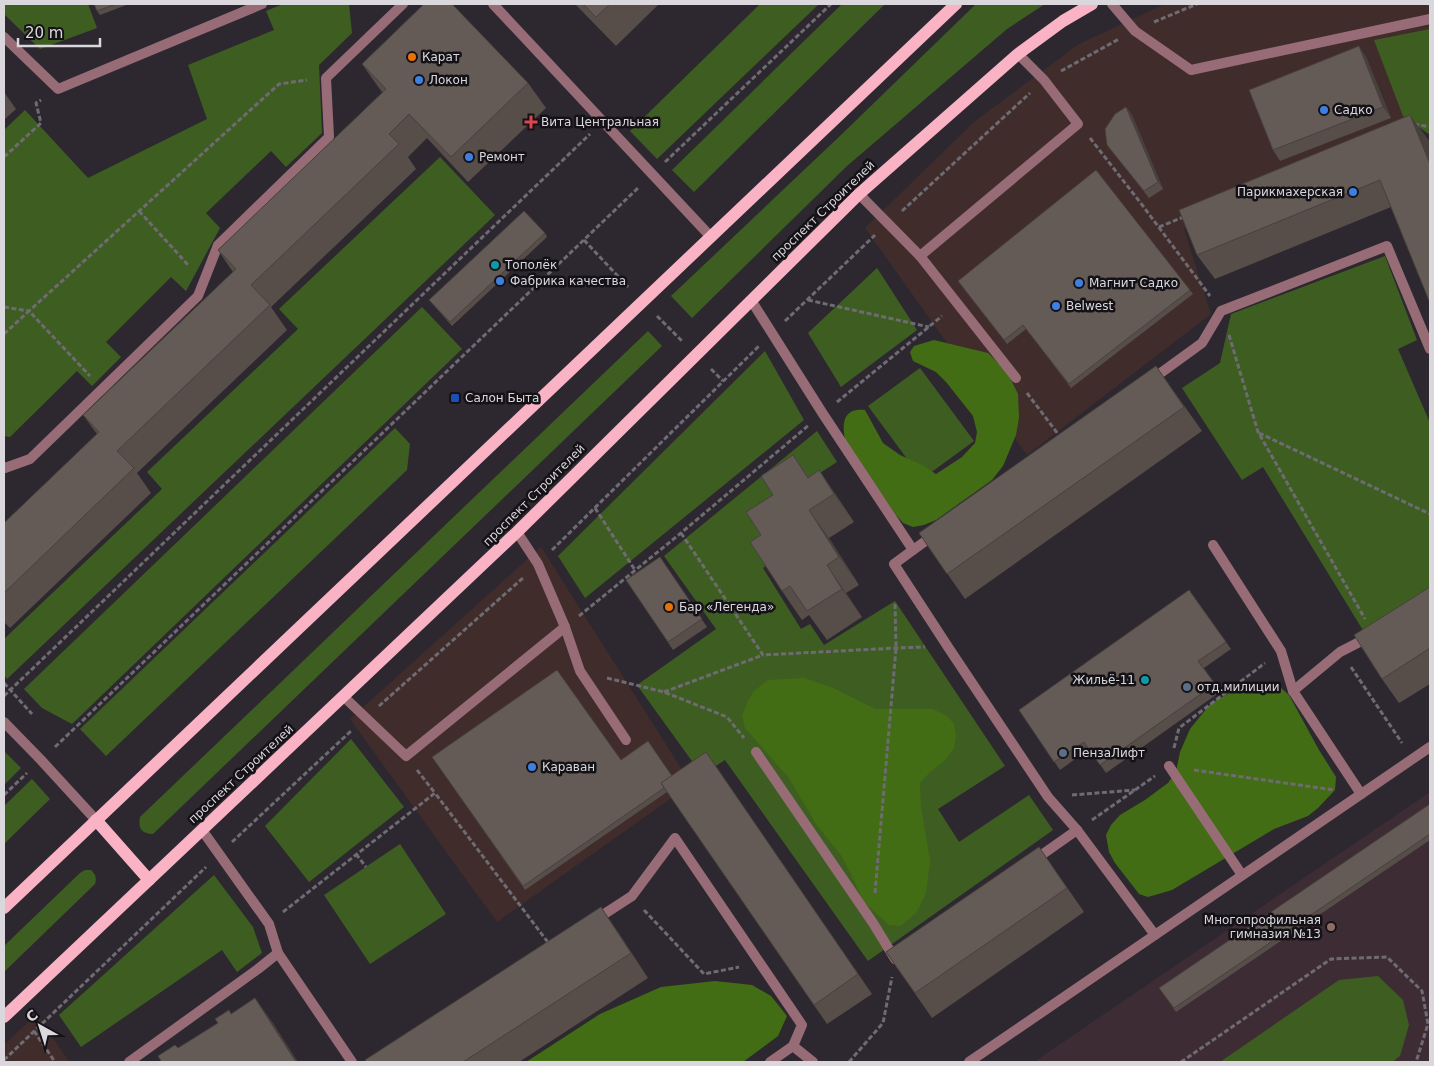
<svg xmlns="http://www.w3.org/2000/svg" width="1434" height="1066" font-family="'DejaVu Sans',sans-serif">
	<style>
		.commercial { fill: #402c2b }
		.education { fill: #3e2c34 }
		.green { fill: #3e5e21 }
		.forest { fill: #426d14 }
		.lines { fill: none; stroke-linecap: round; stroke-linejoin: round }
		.path { stroke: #6f6b72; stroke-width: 3; stroke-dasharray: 5 2.5; stroke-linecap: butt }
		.service { stroke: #976c76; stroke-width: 10 }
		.minor { stroke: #976c76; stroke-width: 10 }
		.primary { stroke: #fab3c4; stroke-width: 12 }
		.wall { fill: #574e4a }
		.shaded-wall { fill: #47403c }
		.building { fill: #655b56; stroke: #47403c }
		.food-dot { fill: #e8710a; stroke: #141216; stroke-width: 2 }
		.shop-dot { fill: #3f7fe0; stroke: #141216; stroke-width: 2 }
		.health-dot { fill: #e0444e; stroke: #141216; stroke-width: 2 }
		.culture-dot { fill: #0f9aa8; stroke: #141216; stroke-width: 2 }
		.transit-dot { fill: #1a4fb4; stroke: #141216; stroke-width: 2 }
		.service-dot { fill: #5c6f8a; stroke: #141216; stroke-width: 2 }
		.education-dot { fill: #8d6e63; stroke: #141216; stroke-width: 2 }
		.labels { text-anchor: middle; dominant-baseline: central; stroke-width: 5; stroke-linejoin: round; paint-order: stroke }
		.poi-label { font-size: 12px; fill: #dbd8dd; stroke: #141216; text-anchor: start }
		.street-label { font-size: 12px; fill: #dbd8dd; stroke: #141216 }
	</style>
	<rect width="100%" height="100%" fill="#2d2830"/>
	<!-- commercial -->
	<g class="commercial">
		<path d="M1165 4H1430V123L1184 229 1211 314 1027 455 865 228 974 122 1079 44Z"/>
		<path d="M541 547 691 784 497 922 350 719Z"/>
		<path d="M37 1014 69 1062H4V1045Z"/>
	</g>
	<!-- education -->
	<path class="education" d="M1430 792V1062H1034Z"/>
	<!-- green -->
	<g class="green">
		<path d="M4 4H88L97 28 40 49 4 14Z"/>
		<path d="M283 4H349L352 33 319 65 322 133 286 167 271 151 206 213 220 228 186 291 171 277 106 342 121 357 92 386 77 371 10 437 4 436V130L25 110 88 178 207 119 188 65 274 30 266 11Z"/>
		<path d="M760 4H819L657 159 630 131Z"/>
		<path d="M842 4H885L694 192 672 170Z"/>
		<path d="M976 4H1045L1007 29 847 166 692 318 671 296 842 134Z"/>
		<path d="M1430 29V135L1403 116 1374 40Z"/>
		<path d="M440 157 495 215 7 679 4 675V639L162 489 147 472 298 329 279 309Z"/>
		<path d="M1385 256 1417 340 1398 349 1430 423V594L1364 632 1263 467 1242 480 1182 388 1220 363 1231 314Z"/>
		<path d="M877 268 917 330 841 387 808 333Z"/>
		<path d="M422 307 462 349 72 724 42 708 24 689Z"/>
		<path d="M648 331 662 346 153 834C141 833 138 829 140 817Z"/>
		<path d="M765 351 804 420 585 598 558 556Z"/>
		<path d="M920 368 974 441 922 479 868 406Z"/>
		<path d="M395 428 410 444 407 470 106 756 80 729Z"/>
		<path d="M817 431 837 462 771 505 770 563 763 568 801 629 810 624 824 645 895 601 1005 766 938 809 959 842 1029 795 1053 830 868 961 725 760 702 775 637 685 716 629 664 556Z"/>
		<path d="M351 739 404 807 309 882 265 826Z"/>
		<path d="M4 751 21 768 4 785Z"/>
		<path d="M32 779 50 799 4 844V806Z"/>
		<path d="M400 844 446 914 370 964 324 895Z"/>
		<path d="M85 870H91C95 874 97 877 95 884L4 972V946L80 873Z"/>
		<path d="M214 875 253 927 262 953 237 972 222 950 81 1047 59 1015Z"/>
		<path d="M1378 976 1403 1000 1409 1025 1400 1056 1392 1062H1220L1339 980Z"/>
	</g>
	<!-- forest -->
	<g class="forest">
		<path d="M934 340 988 353 1007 372 1018 394 1019 418 1016 435 1003 466 992 480 936 520 924 525 913 527 903 523 896 515 845 440C842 423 843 408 865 410L883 443 900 455 922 465 936 474 962 457 975 443 977 432 973 416 946 382 936 372 913 361 910 352 914 346Z"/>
		<path d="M804 678 833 688 875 709H933L947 716 954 724 956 736 954 748 945 760 930 772 920 783 921 807 930 861 926 893 916 913 900 926 889 925 863 901 852 876 841 855 816 824 789 778 745 728 742 716 747 703 754 691 768 680Z"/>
		<path d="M1250 682H1274L1289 695 1319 750 1336 777 1335 790 1318 808 1308 816 1274 829 1172 890 1148 897 1139 894 1136 890 1115 863 1109 852 1106 835 1111 825 1120 815 1145 800 1168 783 1176 772 1180 752 1190 729 1211 703Z"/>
		<path d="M715 981 752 985 771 996 787 1016 778 1036 743 1062H526L600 1014 661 987Z"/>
	</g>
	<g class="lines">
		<!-- path -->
		<g class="path">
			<path d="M1154 22 1197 4"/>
			<path d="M1061 71 1119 39"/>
			<path d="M1414 124 1430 127"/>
			<path d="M1090 138 1143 206 1210 296"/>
			<path d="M4 157 41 123 36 103 41 100"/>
			<path d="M665 162 831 4"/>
			<path d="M139 211 189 266"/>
			<path d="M902 211 1030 93"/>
			<path d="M1159 227 1186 216"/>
			<path d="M584 240 628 287"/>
			<path d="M808 300 929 327"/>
			<path d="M4 307 29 311 279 84 307 80"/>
			<path d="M657 316 683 342"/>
			<path d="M785 321 875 235"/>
			<path d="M4 334 29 311 90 376"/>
			<path d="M1229 335 1258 432 1365 619"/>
			<path d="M711 369 723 381"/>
			<path d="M1027 393 1061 438"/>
			<path d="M837 402 942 316"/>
			<path d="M1259 433 1430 514"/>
			<path d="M595 508 635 570"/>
			<path d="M681 533 763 655 896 648 925 647"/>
			<path d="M552 550 759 346"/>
			<path d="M579 616 681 533 809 425"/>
			<path d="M1351 667 1402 743"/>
			<path d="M607 678 664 692 727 717 744 738"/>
			<path d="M4 683 32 714"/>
			<path d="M664 692 763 655"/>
			<path d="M4 696 590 134"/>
			<path d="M379 706 524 577"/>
			<path d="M55 747 639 187"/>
			<path d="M1174 748 1179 728 1265 663"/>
			<path d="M417 770 435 793"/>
			<path d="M1194 770 1334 790"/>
			<path d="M4 795 27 773"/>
			<path d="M1072 795 1135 790"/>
			<path d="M1092 820 1155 776"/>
			<path d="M232 842 352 730"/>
			<path d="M356 854 366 867"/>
			<path d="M875 893 896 648 895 602"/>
			<path d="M644 910 704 974 739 967"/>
			<path d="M283 912 435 793 550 945"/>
			<path d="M34 1031 55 1062"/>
			<path d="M4 1060 206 867"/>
			<path d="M849 1062 883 1023 892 977"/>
			<path d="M1181 1062 1331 959 1387 957 1422 991 1428 1024 1416 1062"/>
		</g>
		<!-- service -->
		<g class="service">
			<path d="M493 4 711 237"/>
			<path d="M1112 4 1135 31 1191 70 1430 19"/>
			<path d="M4 37 58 89 262 4"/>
			<path d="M859 194 920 256 1016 378"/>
			<path d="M920 256 1078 124 1044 80 1018 54"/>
			<path d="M751 300 823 414 913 550 894 564 948 647 1048 797 1077 830 1155 935"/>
			<path d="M1151 380 1202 343 1221 311 1387 246 1430 349"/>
			<path d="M4 467 5 468 30 459 198 296 218 245 329 137 326 78 403 4"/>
			<path d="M517 532 538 564 565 627 580 671 626 740"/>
			<path d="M1213 545 1281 651 1293 691 1361 794"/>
			<path d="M913 550 934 535"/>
			<path d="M1293 691 1340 652 1369 637"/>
			<path d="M343 696 406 756 565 627"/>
			<path d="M4 722 41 760 96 820"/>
			<path d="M756 752 873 923 895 959 897 958"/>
			<path d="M1169 766 1242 875"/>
			<path d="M202 830 269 924 278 953 352 1062"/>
			<path d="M1033 861 1077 830"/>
			<path d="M595 920 632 896 675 838 802 1025 793 1046 813 1062"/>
			<path d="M129 1062 258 969 278 953"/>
			<path d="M770 1062 793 1046"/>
		</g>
		<!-- minor -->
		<path class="minor" d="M969 1062 1430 747"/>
		<!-- primary -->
		<g class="primary">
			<path d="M96 820 149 880"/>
			<path d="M4 908 956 4"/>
			<path d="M4 1017 517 532 859 194 1018 54 1063 21 1092 4"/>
		</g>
	</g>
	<!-- wall -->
	<g class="wall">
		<path d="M94 4H129L100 15 97 11Z"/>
		<path d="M575 4H659L616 46Z"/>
		<path d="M1366 57 1391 118 1280 161 1273 150Z"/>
		<path d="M362 64 528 83 546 108 468 182 427 138 408 157 416 169 271 307 287 330 137 473 151 493 10 628 4 622V523L97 434 83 415 233 272 218 250 383 93 379 88Z"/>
		<path d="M4 92 16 109 4 120Z"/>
		<path d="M1126 107 1132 115 1163 189 1149 198 1107 145Z"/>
		<path d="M1428 139 1430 146V303L1391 207 1215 279 1197 255Z"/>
		<path d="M1096 170 1193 294 1071 388 1026 329 1007 344 958 281Z"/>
		<path d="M545 233 547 237 452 326 429 300Z"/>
		<path d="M1156 366 1202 431 965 599 919 533Z"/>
		<path d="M793 455 809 477 819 470 854 522 829 538 859 585 846 593 862 617 827 640 809 615 802 620 782 591 761 535 773 495Z"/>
		<path d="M660 557 707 627 673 650 626 580Z"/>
		<path d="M1430 587V684L1399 703 1382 679Z"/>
		<path d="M1189 590 1231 649 1204 668 1220 692 1106 773 1089 749 1060 770 1019 710Z"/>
		<path d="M706 752 872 994 827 1024 667 792 525 890 432 757 621 760 672 776Z"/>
		<path d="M1430 804V840L1176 1012 1159 988Z"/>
		<path d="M1039 847 1084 912 932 1018 886 952Z"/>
		<path d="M618 932 648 978 519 1062H366Z"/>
	</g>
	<!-- shaded-wall -->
	<g class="shaded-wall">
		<path d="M1359 46 1366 57 1391 118 1383 107Z"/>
		<path d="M1126 107 1132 115 1163 189 1158 182Z"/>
		<path d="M1410 115 1428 139 1430 146V164Z"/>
		<path d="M819 470 839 499 854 522 834 494Z"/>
		<path d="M809 510 829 538 859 585 839 557Z"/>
		<path d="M827 565 846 593 862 617 842 589Z"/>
		<path d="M601 907 618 932 648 978 631 953Z"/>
		<path d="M255 998 273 1023 298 1062H296Z"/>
	</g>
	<!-- building -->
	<g class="building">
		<path d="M94 4H116L97 11Z"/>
		<path d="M424 4H452L528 83 451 157 409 114 389 134 399 144 251 285 270 305 117 451 134 468 4 593V523L99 432 83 415 236 269 218 250 386 89 362 64Z"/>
		<path d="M583 4H610L596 17Z"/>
		<path d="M1359 46 1383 107 1273 150 1249 90Z"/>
		<path d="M1126 107 1158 182 1144 191 1107 145 1105 129 1115 114Z"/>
		<path d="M1410 115 1430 164V303L1380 180 1197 255 1179 210Z"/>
		<path d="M1096 170 1190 290 1069 384 1023 325 1004 340 958 281Z"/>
		<path d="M524 211 545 233 450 322 429 300Z"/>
		<path d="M1156 366 1184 407 947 574 919 533Z"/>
		<path d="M793 455 808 478 819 470 834 494 809 510 839 557 827 565 842 589 807 611 790 586 782 591 750 542 761 535 746 512 773 495 761 476Z"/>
		<path d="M660 557 702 619 668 642 626 580Z"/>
		<path d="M1430 587V648L1382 679 1354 635Z"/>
		<path d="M1189 590 1226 642 1198 661 1215 684 1100 765 1084 742 1054 762 1019 710Z"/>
		<path d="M557 670 621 760 648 741 672 776 661 783 664 788 523 886 432 757Z"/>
		<path d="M706 752 858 974 814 1005 661 783Z"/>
		<path d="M1430 804V834L1174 1008 1159 988Z"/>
		<path d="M1039 847 1067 888 915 993 886 952Z"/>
		<path d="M601 907 631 953 463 1062H366L365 1060Z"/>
		<path d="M255 998 296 1062H159L161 1061 158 1056 175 1045 178 1048 218 1023 215 1019 229 1010 231 1014Z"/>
	</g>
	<!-- markers -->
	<g class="food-dot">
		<circle cx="412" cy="57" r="5"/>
		<circle cx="669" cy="607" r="5"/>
	</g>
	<g class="shop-dot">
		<circle cx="419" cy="80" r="5"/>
		<circle cx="1324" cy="110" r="5"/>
		<circle cx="469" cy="157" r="5"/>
		<circle cx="1353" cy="192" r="5"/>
		<circle cx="500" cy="281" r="5"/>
		<circle cx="1079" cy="283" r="5"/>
		<circle cx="1056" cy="306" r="5"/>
		<circle cx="532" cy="767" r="5"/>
	</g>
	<path class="health-dot" d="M528.5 114.5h5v5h5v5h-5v5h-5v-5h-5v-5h5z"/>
	<g class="culture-dot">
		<circle cx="495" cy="265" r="5"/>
		<circle cx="1145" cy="680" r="5"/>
	</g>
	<rect class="transit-dot" x="450" y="393" width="10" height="10" rx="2.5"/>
	<g class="service-dot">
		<circle cx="1187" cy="687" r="5"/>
		<circle cx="1063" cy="753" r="5"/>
	</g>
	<circle class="education-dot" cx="1331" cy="927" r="5"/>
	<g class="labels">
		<!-- poi labels -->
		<g class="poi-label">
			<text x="422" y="57">Карат</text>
			<text x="429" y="80">Локон</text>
			<text x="1334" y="110">Садко</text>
			<text x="541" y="122">Вита Центральная</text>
			<text x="479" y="157">Ремонт</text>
			<text x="1343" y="192" text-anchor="end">Парикмахерская</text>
			<text x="505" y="265">Тополёк</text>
			<text x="510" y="281">Фабрика качества</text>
			<text x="1089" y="283">Магнит Садко</text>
			<text x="1066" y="306">Belwest</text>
			<text x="465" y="398">Салон Быта</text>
			<text x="679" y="607">Бар «Легенда»</text>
			<text x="1135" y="680" text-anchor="end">Жильё-11</text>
			<text x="1197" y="687">отд.милиции</text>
			<text x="1073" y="753">ПензаЛифт</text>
			<text x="542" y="767">Караван</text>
			<text x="1321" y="920" text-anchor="end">Многопрофильная<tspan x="1321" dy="14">гимназия №13</tspan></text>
		</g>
		<!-- street labels -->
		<g class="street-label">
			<text transform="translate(823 211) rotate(-44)">проспект Строителей</text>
			<text transform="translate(534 495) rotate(-45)">проспект Строителей</text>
			<text transform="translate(241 774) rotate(-43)">проспект Строителей</text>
		</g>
	</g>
	<!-- border -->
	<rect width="1434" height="1066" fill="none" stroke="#dbd8dd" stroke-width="10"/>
	<!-- north arrow -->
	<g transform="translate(40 1026) rotate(321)" stroke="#141216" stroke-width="4" paint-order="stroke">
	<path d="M0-4L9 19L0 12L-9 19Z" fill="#dbd8dd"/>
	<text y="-8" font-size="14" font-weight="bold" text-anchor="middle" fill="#dbd8dd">С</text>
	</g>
	<!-- scale -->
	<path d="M18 38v8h82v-8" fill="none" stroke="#dbd8dd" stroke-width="2.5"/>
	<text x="25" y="38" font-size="15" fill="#dbd8dd" stroke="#141216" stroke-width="4" paint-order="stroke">20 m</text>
</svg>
